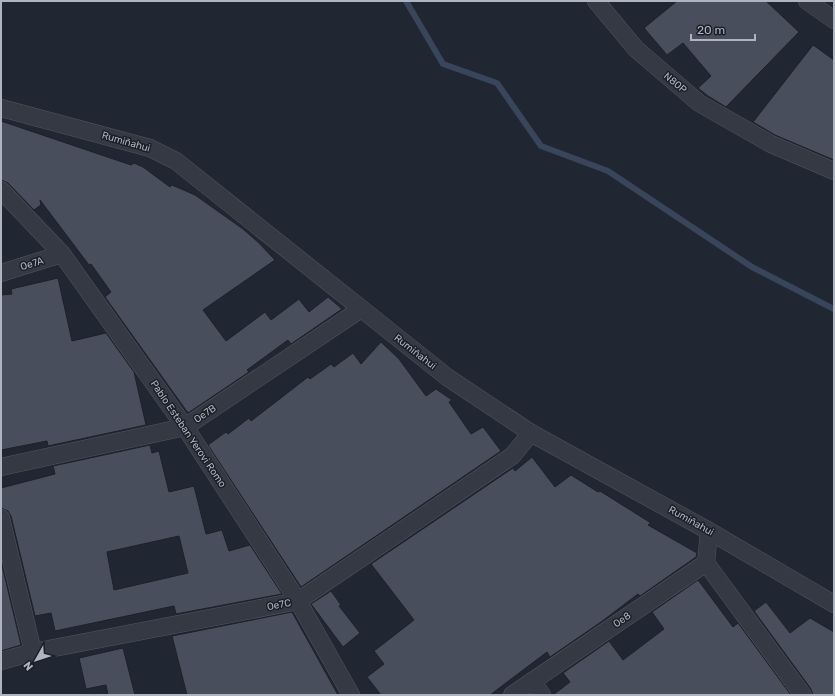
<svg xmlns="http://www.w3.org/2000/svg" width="835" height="696" font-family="Rubik,sans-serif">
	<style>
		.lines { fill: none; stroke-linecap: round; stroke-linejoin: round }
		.stream { stroke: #38455a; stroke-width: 6 }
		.building { fill: #484e5b; stroke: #1c2029; fill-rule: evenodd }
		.street-casing { stroke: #515761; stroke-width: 18 }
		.street { stroke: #343943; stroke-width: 17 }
		.labels { text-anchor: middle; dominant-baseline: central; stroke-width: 3; stroke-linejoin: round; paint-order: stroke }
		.street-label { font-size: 10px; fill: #aeb4c0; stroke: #1a1f27 }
	</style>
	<rect width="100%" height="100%" fill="#212732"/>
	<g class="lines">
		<!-- stream -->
		<path class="stream" d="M406 1 443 64 497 83 541 146 608 171 752 267 834 309"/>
	</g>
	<!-- building -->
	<g class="building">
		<path d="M677 1H766L799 32 726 107 708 96 698 88 711 76 683 43 667 55 644 28Z"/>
		<path d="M813 45 834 60V160L775 135 753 122Z"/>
		<path d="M1 121 131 165 134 163 143 167 170 187 172 185 195 195 243 229 259 243 275 260 203 310 226 341 265 312 271 320 299 299 309 312 328 297 342 309 291 344 288 340 247 370 249 372 188 413 105 297 111 292 91 264 89 265 40 200 41 205 34 210 8 183 1 180Z"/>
		<path d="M58 278 72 341 106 333 134 372 146 425 48 446 47 441 1 450V295L12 294 11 289Z"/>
		<path d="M381 342 399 359 426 396 436 389 452 400 449 402 471 434 483 427 501 451 301 587 208 445 226 432 228 434 249 418 251 421 308 377 310 379 331 364 334 367 353 353 361 364Z"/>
		<path d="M150 445 152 453 159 451 169 492 194 486 206 534 222 530 229 551 250 545 282 594 176 614 174 606 55 631 51 613 35 616 11 516 8 511 1 508V488L55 474 53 466ZM179 536 188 573 114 590 107 552Z"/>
		<path d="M532 457 555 487 571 475 598 492 600 491 651 523 648 525 697 553 696 557 640 596 638 594 601 622 550 657 547 652 490 695H381L367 677 384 664 374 651 414 620 371 564 513 468 515 471Z"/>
		<path d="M1 561 21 645 1 651Z"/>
		<path d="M698 580 733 627 738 623 791 695H553L570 682 563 673 609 641 623 660 664 629 652 612Z"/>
		<path d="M331 591 341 605 339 606 360 633 343 647 311 604Z"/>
		<path d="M766 602 790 633 810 618 834 632V695H813L811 689 754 611Z"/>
		<path d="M292 612 338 695H187L172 636Z"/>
		<path d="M123 648 135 695H108L106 685 86 689 79 658Z"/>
	</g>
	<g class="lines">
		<!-- street casing -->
		<g class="street-casing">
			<g id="street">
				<path d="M596 1 636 49 699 103 771 144 834 171"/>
				<path d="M807 1 834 20"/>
				<path d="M1 108 150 148 176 161 447 377 531 433 709 531 834 604"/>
				<path d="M1 190 62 254 185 427 298 601 351 695"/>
				<path d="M1 273 62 254"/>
				<path d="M1 467 185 427 361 309"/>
				<path d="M1 518 33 652"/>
				<path d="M706 563 803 695"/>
				<path d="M1 661 33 652 298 601 512 456 531 433"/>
				<path d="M532 681 542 695"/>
				<path d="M512 695 706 563 709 531"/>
			</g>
		</g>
		<!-- street -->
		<use href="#street" class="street"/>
	</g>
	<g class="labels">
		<!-- street labels -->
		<g class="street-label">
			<text transform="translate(675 83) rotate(40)">N80P</text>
			<text transform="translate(126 142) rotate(16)">Rumiñahui</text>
			<text transform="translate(32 264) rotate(-17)">Oe7A</text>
			<text transform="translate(415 352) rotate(38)">Rumiñahui</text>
			<text transform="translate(205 414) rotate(-34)">Oe7B</text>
			<text transform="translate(188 434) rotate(56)">Pablo Esteban Yerovi Romo</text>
			<text transform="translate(691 521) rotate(29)">Rumiñahui</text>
			<text transform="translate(279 605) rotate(-11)">Oe7C</text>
			<text transform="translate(622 620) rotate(-34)">Oe8</text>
		</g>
	</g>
	<!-- border -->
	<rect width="835" height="696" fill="none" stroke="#aeb4c0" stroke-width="4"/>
	<!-- north arrow -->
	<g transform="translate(36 660) rotate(231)" stroke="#1a1f27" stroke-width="3" paint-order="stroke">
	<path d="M0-3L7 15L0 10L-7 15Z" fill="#aeb4c0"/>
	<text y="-6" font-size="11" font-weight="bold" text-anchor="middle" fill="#aeb4c0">N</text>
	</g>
	<!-- scale -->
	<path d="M691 34v6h64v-6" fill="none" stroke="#aeb4c0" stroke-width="2"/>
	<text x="697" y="34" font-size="12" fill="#aeb4c0" stroke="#1a1f27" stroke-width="3" paint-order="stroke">20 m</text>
</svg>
